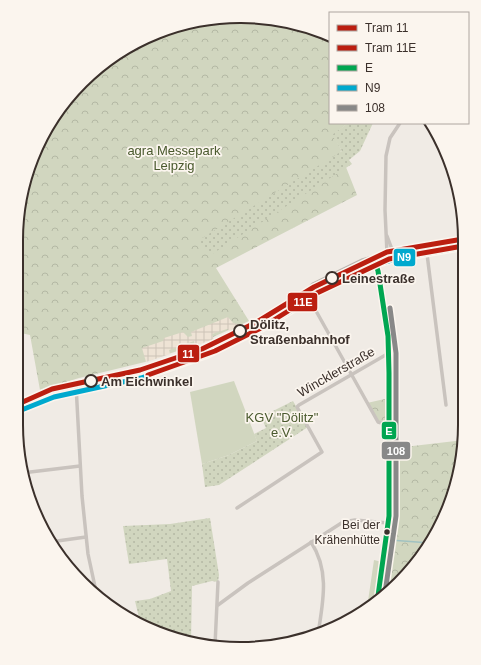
<svg xmlns="http://www.w3.org/2000/svg" width="481" height="665" font-family="Arial,sans-serif">
	<style>
		.grass { fill: #d1d6bf }
		.forest { fill: url(#forest-crowns) }
		.garden { fill: url(#garden-dots) }
		.plaza { fill: url(#plaza-grid) }
		.lines { fill: none; stroke-linecap: round; stroke-linejoin: round }
		.stream { stroke: #a1c2c1; stroke-width: 1.5 }
		.street { stroke: #c9c3be; stroke-width: 3.5 }
		.secondary { stroke: #bab3ae; stroke-width: 5 }
		.bus-1-casing { stroke: #fbf5ee; stroke-width: 8 }
		.bus-2-casing { stroke: #fbf5ee; stroke-width: 8 }
		.bus-3-casing { stroke: #fbf5ee; stroke-width: 8 }
		.bus-1 { stroke: #00a651; stroke-width: 5 }
		.bus-2 { stroke: #00a9ce; stroke-width: 5 }
		.bus-3 { stroke: #888; stroke-width: 5 }
		.tram-1-casing { stroke: #fbf5ee; stroke-width: 8 }
		.tram-2-casing { stroke: #fbf5ee; stroke-width: 8 }
		.tram-1 { stroke: #bb1e10; stroke-width: 5 }
		.tram-2 { stroke: #bb1e10; stroke-width: 5 }
		.stop-dot { fill: #fbf5ee; stroke: #3b302b; stroke-width: 2 }
		.bus-dot { fill: #3b302b; stroke: #fbf5ee; stroke-width: 1.5 }
		.labels { text-anchor: middle; dominant-baseline: central; stroke-width: 3.5; stroke-linejoin: round; paint-order: stroke }
		.bus-label { font-size: 12px; fill: #3b302b; stroke: #fbf5ee; text-anchor: end }
		.park-label { font-size: 13px; fill: #4a5a2e; stroke: #fbf5ee }
		.stop-label { font-size: 13px; font-weight: bold; fill: #3b302b; stroke: #fbf5ee; text-anchor: start }
		.street-label { font-size: 13px; fill: #3b302b; stroke: #fbf5ee }
		.rim { fill: none; stroke: #3b302b; stroke-width: 2 }
		.line-badge { stroke: #fbf5ee; stroke-width: 1.5 }
		.badge-label { font-size: 11px; text-anchor: middle; font-weight: bold; fill: #fff }
	</style>
	<defs>
		<pattern id="forest-crowns" width="20" height="18" patternUnits="userSpaceOnUse"><rect width="20" height="18" fill="#d1d6bf"/><path d="M2 6a3 3 0 1 1 6 0M12 15a3 3 0 1 1 6 0" fill="none" stroke="#b4b8a4"/></pattern>
		<pattern id="garden-dots" width="8" height="8" patternUnits="userSpaceOnUse"><rect width="8" height="8" fill="#d1d6bf"/><path d="M2 2h.1M6 6h.1" fill="none" stroke="#b4b8a4" stroke-width="1.8" stroke-linecap="round"/></pattern>
		<pattern id="plaza-grid" width="8" height="8" patternUnits="userSpaceOnUse"><rect width="8" height="8" fill="#eee3d5"/><path d="M0 4h8M4 0v8" fill="none" stroke="#cdc3b7"/></pattern>
	</defs>
	<rect width="100%" height="100%" fill="#f0ebe5"/>
	<!-- grass -->
	<g class="grass">
		<path d="M234 381 257 441 229 455 202 464 190 392Z"/>
		<path d="M374 560 382 562 377 603 367 608Z"/>
	</g>
	<!-- forest -->
	<g class="forest">
		<path d="M270 18 330 38V123H348L333 135 342 151 340 152 357 195 216 268 249 321 195 345 145 362 79 378 40 390 30 335 16 332V240L24 183 54 116 104 63 182 24Z"/>
		<path d="M389 398 388 425 378 422 367 403Z"/>
		<path d="M464 440 453 496 435 537 377 602 388 523 387 449Z"/>
	</g>
	<!-- garden -->
	<g class="garden">
		<path d="M348 123H373L360 151 349 160 352 164 209 256 199 240 342 151 332 135Z"/>
		<path d="M293 401 308 427 219 485 205 487 202 464 229 455 257 441 254 434 266 428 261 417Z"/>
		<path d="M210 518 219 575 218 582 212 581 192 586 191 643 141 626 135 601 150 599 171 591 167 559 129 564 123 526 170 524Z"/>
	</g>
	<!-- plaza -->
	<path class="plaza" d="M228 317 233 323 243 325 230 331 227 329 212 334 214 339 200 344 195 346 194 341 169 350 170 354 146 362 142 348 163 341 164 338 183 332 188 337 192 336 191 332Z"/>
	<g class="lines">
		<!-- stream -->
		<g class="stream">
			<path d="M390 540 430 543"/>
			<path d="M381 598 392 516 391 463"/>
		</g>
		<!-- street -->
		<g class="street">
			<path d="M387 236 393 252"/>
			<path d="M426 246 446 405"/>
			<path d="M387 253 385 210 386 156 390 138 400 123"/>
			<path d="M306 293 378 422 388 425"/>
			<path d="M76 385 82 496 88 554 97 596"/>
			<path d="M22 473 80 466"/>
			<path d="M237 508 322 452 297 407 299 405 389 353"/>
			<path d="M50 542 86 537"/>
			<path d="M311 542C330 571 323 602 318 634"/>
			<path d="M218 605 248 583 343 522 355 520 388 523"/>
			<path d="M215 643 277 645"/>
			<path d="M215 645 218 582"/>
		</g>
		<!-- secondary -->
		<g class="secondary">
			<path d="M374 259 378 271 388 336 389 373V516L377 603"/>
			<path d="M308 292 316 291 365 267 373 259"/>
			<path d="M16 405 52 390 140 371 204 349 257 323 306 293 313 285 362 261 393 252 463 240"/>
		</g>
		<!-- bus-1 casing -->
		<g class="bus-1-casing">
			<g id="bus-1">
				<path d="M374 259 378 271 388 336 389 373V516L377 603"/>
				<path d="M374 259 393 252 463 240"/>
			</g>
		</g>
		<!-- bus-2 casing -->
		<g class="bus-2-casing">
			<path id="bus-2" d="M19 411 54 397 141 378 207 355 261 329 310 299 317 291 365 268 395 259 463 247"/>
		</g>
		<!-- bus-3 casing -->
		<g class="bus-3-casing">
			<path id="bus-3" d="M385 593 396 516V353L390 308"/>
		</g>
		<!-- bus-1 -->
		<use href="#bus-1" class="bus-1"/>
		<!-- bus-2 -->
		<use href="#bus-2" class="bus-2"/>
		<!-- bus-3 -->
		<use href="#bus-3" class="bus-3"/>
		<!-- tram-1 casing -->
		<g class="tram-1-casing">
			<path id="tram-1" d="M16 405 52 389 140 370 202 349 257 322 314 287 387 252 463 239"/>
		</g>
		<!-- tram-2 casing -->
		<g class="tram-2-casing">
			<path id="tram-2" d="M148 375 215 351 261 328 317 293 389 259 463 246"/>
		</g>
		<!-- tram-1 -->
		<use href="#tram-1" class="tram-1"/>
		<!-- tram-2 -->
		<use href="#tram-2" class="tram-2"/>
	</g>
	<!-- markers -->
	<g class="stop-dot">
		<circle cx="332" cy="278" r="6"/>
		<circle cx="240" cy="331" r="6"/>
		<circle cx="91" cy="381" r="6"/>
	</g>
	<circle class="bus-dot" cx="387" cy="532" r="3.5"/>
	<g class="labels">
		<!-- bus labels -->
		<g class="bus-label">
			<text x="380" y="525">Bei der<tspan x="380" dy="15">Krähenhütte</tspan></text>
		</g>
		<!-- park labels -->
		<g class="park-label">
			<text x="174" y="150">agra Messepark<tspan x="174" dy="15">Leipzig</tspan></text>
			<text x="282" y="417">KGV "Dölitz"<tspan x="282" dy="15">e.V.</tspan></text>
		</g>
		<!-- stop labels -->
		<g class="stop-label">
			<text x="342" y="278">Leinestraße</text>
			<text x="250" y="324">Dölitz,<tspan x="250" dy="15">Straßenbahnhof</tspan></text>
			<text x="101" y="381">Am Eichwinkel</text>
		</g>
		<!-- street labels -->
		<g class="street-label">
			<text transform="translate(336 372) rotate(-30)">Wincklerstraße</text>
		</g>
	</g>
	<!-- crop -->
	<path d="M0 0H481V665H0ZM240 23H241A217 217 0 0 1 458 240V425A217 217 0 0 1 241 642H240A217 217 0 0 1 23 425V240A217 217 0 0 1 240 23Z" fill="#fbf5ee" fill-rule="evenodd"/>
	<path class="rim" d="M240 23H241A217 217 0 0 1 458 240V425A217 217 0 0 1 241 642H240A217 217 0 0 1 23 425V240A217 217 0 0 1 240 23Z"/>
	<g class="line-badge">
		<rect x="393" y="248" width="23" height="19" rx="4" fill="#00a9ce"/>
		<rect x="287" y="292" width="31" height="20" rx="4" fill="#bb1e10"/>
		<rect x="177" y="344" width="23" height="19" rx="4" fill="#bb1e10"/>
		<rect x="381" y="421" width="16" height="19" rx="4" fill="#00a651"/>
		<rect x="381" y="441" width="30" height="19" rx="4" fill="#888"/>
	</g>
	<g class="badge-label">
		<text x="404" y="261">N9</text>
		<text x="303" y="306">11E</text>
		<text x="188" y="358">11</text>
		<text x="389" y="435">E</text>
		<text x="396" y="455">108</text>
	</g>
	<!-- legend -->
	<rect x="329" y="12" width="140" height="112" fill="#fbf5ee" stroke="#aea6a0"/>
	<rect x="337" y="25" width="20" height="6" fill="#bb1e10" stroke="#aea6a0"/>
	<text x="365" y="32" font-size="12" fill="#3b302b">Tram 11</text>
	<rect x="337" y="45" width="20" height="6" fill="#bb1e10" stroke="#aea6a0"/>
	<text x="365" y="52" font-size="12" fill="#3b302b">Tram 11E</text>
	<rect x="337" y="65" width="20" height="6" fill="#00a651" stroke="#aea6a0"/>
	<text x="365" y="72" font-size="12" fill="#3b302b">E</text>
	<rect x="337" y="85" width="20" height="6" fill="#00a9ce" stroke="#aea6a0"/>
	<text x="365" y="92" font-size="12" fill="#3b302b">N9</text>
	<rect x="337" y="105" width="20" height="6" fill="#888888" stroke="#aea6a0"/>
	<text x="365" y="112" font-size="12" fill="#3b302b">108</text>
</svg>
